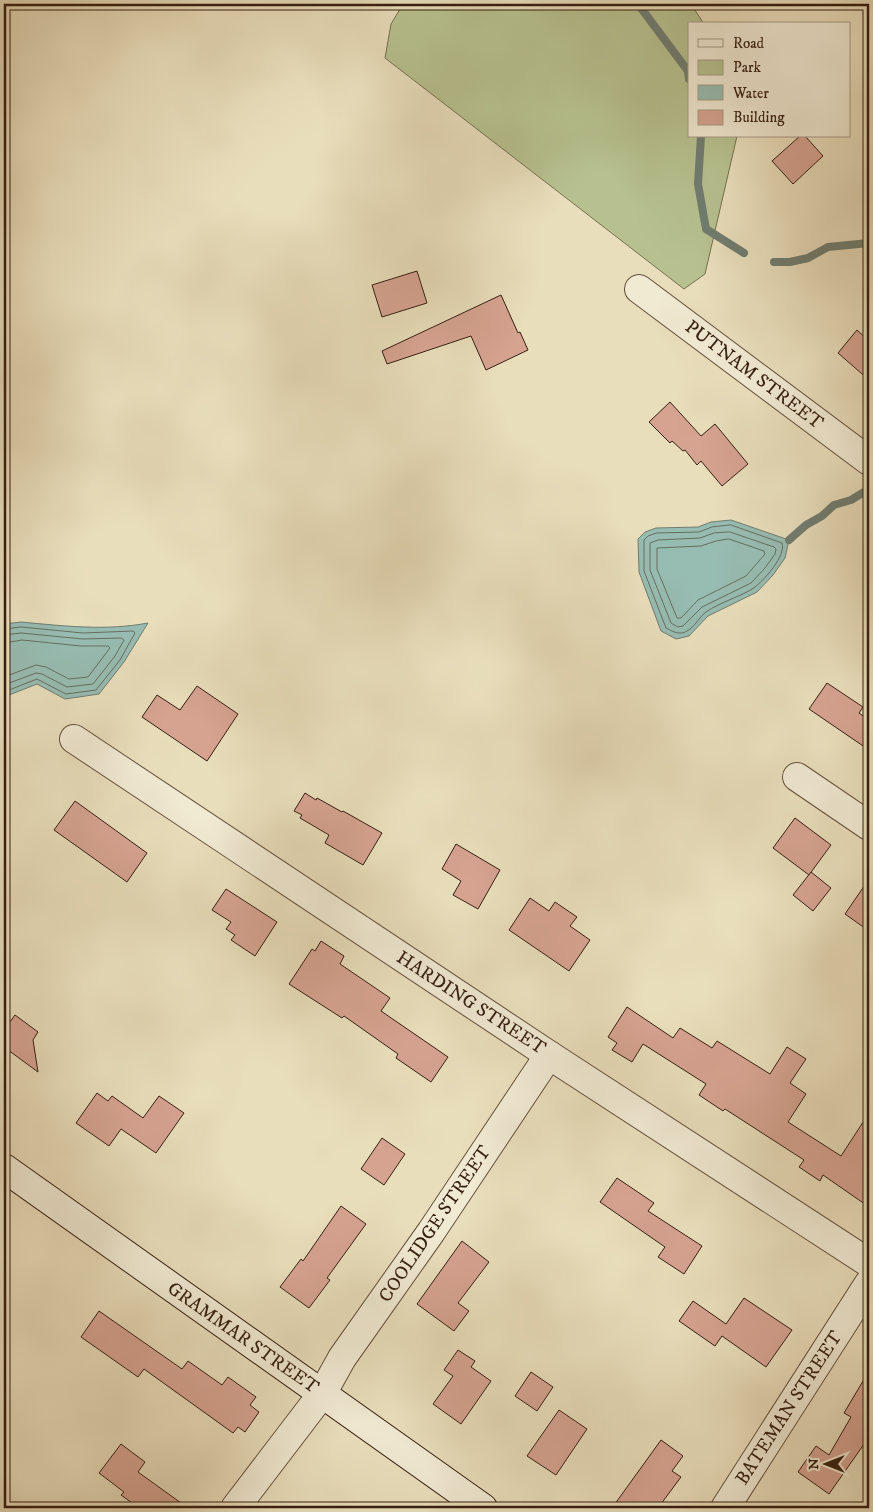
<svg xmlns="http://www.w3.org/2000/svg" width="873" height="1512" font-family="'IM FELL DW Pica',serif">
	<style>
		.green { fill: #b7c190; stroke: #767050 }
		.water { fill: #97bcb2; stroke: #707d71 }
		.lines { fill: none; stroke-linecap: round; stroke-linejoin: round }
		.shore { stroke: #666e61; stroke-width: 1 }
		.stream { stroke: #707d71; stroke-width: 8 }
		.building { fill: #d6a391; stroke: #351f10 }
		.street-casing { stroke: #624f3b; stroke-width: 30 }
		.secondary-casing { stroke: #351f10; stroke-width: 30 }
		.street { stroke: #f1ead3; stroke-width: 28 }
		.secondary { stroke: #f1ead3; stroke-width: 28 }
		.labels { text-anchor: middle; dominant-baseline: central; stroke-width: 4; stroke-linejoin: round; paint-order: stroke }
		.street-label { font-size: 19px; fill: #351f10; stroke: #f1ead3 }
	</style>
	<rect width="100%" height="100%" fill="#e9debc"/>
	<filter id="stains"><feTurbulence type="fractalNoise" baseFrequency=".004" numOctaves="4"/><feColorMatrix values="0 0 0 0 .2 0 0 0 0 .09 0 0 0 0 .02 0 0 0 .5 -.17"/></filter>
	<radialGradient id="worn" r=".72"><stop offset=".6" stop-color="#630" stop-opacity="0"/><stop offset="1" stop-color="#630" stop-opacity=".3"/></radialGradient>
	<!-- green -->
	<path class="green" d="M403 4H691L704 24H689V136H737L705 274 684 289 385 58 391 24Z"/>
	<!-- water -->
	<g class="water">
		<path d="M731 520 789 540 785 558 773 575 757 592 708 616 689 636 676 639 661 631 639 572 638 539 645 532 656 528 698 527 711 522Z"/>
		<path d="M21 622C64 626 106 631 148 623L124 662 99 694 65 699 37 684 4 697V624Z"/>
	</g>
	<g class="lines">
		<!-- shore -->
		<g class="shore">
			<path d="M731 525 782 543C786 556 765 579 755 587 743 596 720 602 706 612 699 617 695 627 687 631 680 636 672 631 666 628L644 571V540L648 536 656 533 699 532 712 527Z"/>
			<path d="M730 532 774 547 776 549 775 554 765 568 751 583 702 607 683 626 678 627 671 623 650 570V543L658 540 700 538 714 533Z"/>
			<path d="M729 539 764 551 765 554 746 576 698 600 681 618H677L657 569V548L701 546 716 541Z"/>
			<path d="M4 629 21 627 83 633 133 631 135 633 120 660 96 690 66 694 37 679 4 692"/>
			<path d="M4 635 21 633 83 639 121 638 124 640 115 656 93 684 67 687 42 674 36 673 4 685"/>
			<path d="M4 643 22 640 81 646H108L110 648 88 677 69 679 46 667 36 665 4 677"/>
		</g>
		<!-- stream -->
		<g class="stream">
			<path d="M638 4 688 71 689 79"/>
			<path d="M701 136 698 184 706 229 744 253"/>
			<path d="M774 262H790L808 258 828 247 869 243"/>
			<path d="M789 540 806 525 822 516 834 505 851 500 864 492 869 493"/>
		</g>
	</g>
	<!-- building -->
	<g class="building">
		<path d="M800 136H805L823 156 793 184 772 161Z"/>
		<path d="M417 271 427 303 382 317 372 285Z"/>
		<path d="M501 295 518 333 520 332 528 350 486 370 471 336 387 364 382 351Z"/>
		<path d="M857 330 869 341V380L838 353Z"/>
		<path d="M670 402 701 436 715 424 748 464 722 486 701 461 697 465 685 450 683 451 672 441 670 443 649 422Z"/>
		<path d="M827 683 863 707 859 713 869 720V750L809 709Z"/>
		<path d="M197 686 238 714 207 761 142 717 157 695 180 710Z"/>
		<path d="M305 793 316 800 317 798 342 812 343 811 382 833 363 865 325 843 329 835 300 818 302 815 294 811Z"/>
		<path d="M75 801 147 853 127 882 54 830Z"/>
		<path d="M795 818 831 845 809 875 773 848Z"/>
		<path d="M456 844 500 870 478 909 453 895 461 881 442 869Z"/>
		<path d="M811 872 831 888 813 911 793 895Z"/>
		<path d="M869 879V931L845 914Z"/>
		<path d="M226 889 277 922 255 956 231 940 235 935 226 929 231 922 212 910Z"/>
		<path d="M530 898 549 911 555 902 577 917 570 926 590 940 569 971 509 930Z"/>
		<path d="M321 941 344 956 340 964 390 998 381 1011 448 1057 431 1082 396 1058 398 1054 344 1016 342 1018 289 984 312 949 315 951Z"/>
		<path d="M627 1007 673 1038 680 1028 712 1048 717 1041 770 1074 787 1047 806 1059 790 1083 806 1094 788 1122 841 1156 869 1113V1207L823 1175 820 1181 799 1167 804 1160 725 1109 723 1111 699 1095 706 1084 643 1044 632 1062 612 1050 617 1043 608 1037Z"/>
		<path d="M15 1015 38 1032 33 1040 38 1072 4 1047V1030Z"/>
		<path d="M97 1093 108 1101 112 1096 143 1118 159 1096 184 1113 156 1153 121 1129 109 1146 76 1123Z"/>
		<path d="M382 1138 405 1154 384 1185 361 1169Z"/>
		<path d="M617 1178 654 1203 648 1211 702 1246 684 1274 658 1257 665 1247 600 1202Z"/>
		<path d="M341 1206 366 1224 327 1278 330 1280 309 1308 280 1287 301 1259 303 1261Z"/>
		<path d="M462 1241 489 1262 458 1303 469 1311 454 1331 417 1304Z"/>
		<path d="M744 1298 792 1330 766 1367 722 1336 715 1346 679 1321 693 1301 726 1324Z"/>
		<path d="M99 1311 182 1369 188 1361 222 1385 228 1377 256 1397 250 1405 259 1412 245 1432 238 1427 233 1433 144 1369 138 1377 81 1337Z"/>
		<path d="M458 1350 475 1361 471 1367 491 1381 461 1424 433 1404 453 1376 444 1370Z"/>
		<path d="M869 1371V1437L829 1494 798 1472 816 1446 829 1455 851 1417 844 1413Z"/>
		<path d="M531 1372 553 1387 537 1411 515 1396Z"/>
		<path d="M559 1410 587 1429 556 1475 527 1456Z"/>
		<path d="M661 1440 683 1456 672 1471 681 1477 658 1508H612Z"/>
		<path d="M121 1444 145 1462 138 1472 188 1508H139L121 1495 124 1492 99 1473Z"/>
	</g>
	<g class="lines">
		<!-- street casing -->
		<g class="street-casing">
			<g id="street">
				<path d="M639 289 869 461"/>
				<path d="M74 739 549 1055 869 1263"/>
				<path d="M797 777 869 826"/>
				<path d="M235 1508 322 1394 342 1358 431 1232 549 1055"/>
				<path d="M725 1508 869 1283"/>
			</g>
		</g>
		<!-- secondary casing -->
		<g class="secondary-casing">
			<path id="secondary" d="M4 1168 483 1508"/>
		</g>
		<!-- street -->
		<use href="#street" class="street"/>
		<!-- secondary -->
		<use href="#secondary" class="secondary"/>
	</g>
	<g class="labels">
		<!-- street labels -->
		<g class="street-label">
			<text transform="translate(754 375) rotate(37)">PUTNAM STREET</text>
			<text transform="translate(471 1003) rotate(33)">HARDING STREET</text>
			<text transform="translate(435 1224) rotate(-56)">COOLIDGE STREET</text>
			<text transform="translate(243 1338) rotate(35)">GRAMMAR STREET</text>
			<text transform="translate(789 1408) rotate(-57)">BATEMAN STREET</text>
		</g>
	</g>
	<!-- margin -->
	<rect width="873" height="1512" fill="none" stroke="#e9debc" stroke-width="20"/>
	<rect x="5" y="5" width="863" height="1502" fill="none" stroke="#351f10" stroke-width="2.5"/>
	<rect x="10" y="10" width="853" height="1492" fill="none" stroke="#351f10"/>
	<!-- legend -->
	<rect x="688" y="22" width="162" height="115" fill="#f1ead3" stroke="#a69985"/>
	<rect x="698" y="39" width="25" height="8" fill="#f1ead3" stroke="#a69985"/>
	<text x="733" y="48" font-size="15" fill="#351f10">Road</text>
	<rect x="698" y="60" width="25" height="15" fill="#b7c190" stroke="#a69985"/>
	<text x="733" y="72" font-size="15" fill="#351f10">Park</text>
	<rect x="698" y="85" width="25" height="15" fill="#97bcb2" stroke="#a69985"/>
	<text x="733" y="98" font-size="15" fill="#351f10">Water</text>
	<rect x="698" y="110" width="25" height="15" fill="#d6a391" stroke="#a69985"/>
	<text x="733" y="122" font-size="15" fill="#351f10">Building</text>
	<!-- north arrow -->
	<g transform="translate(826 1464) rotate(270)" stroke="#f1ead3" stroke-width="4" paint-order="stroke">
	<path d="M0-4L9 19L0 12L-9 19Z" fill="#351f10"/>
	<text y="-8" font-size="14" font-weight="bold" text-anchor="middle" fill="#351f10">N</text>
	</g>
	<rect width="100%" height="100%" filter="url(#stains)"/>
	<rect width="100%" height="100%" fill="url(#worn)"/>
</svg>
